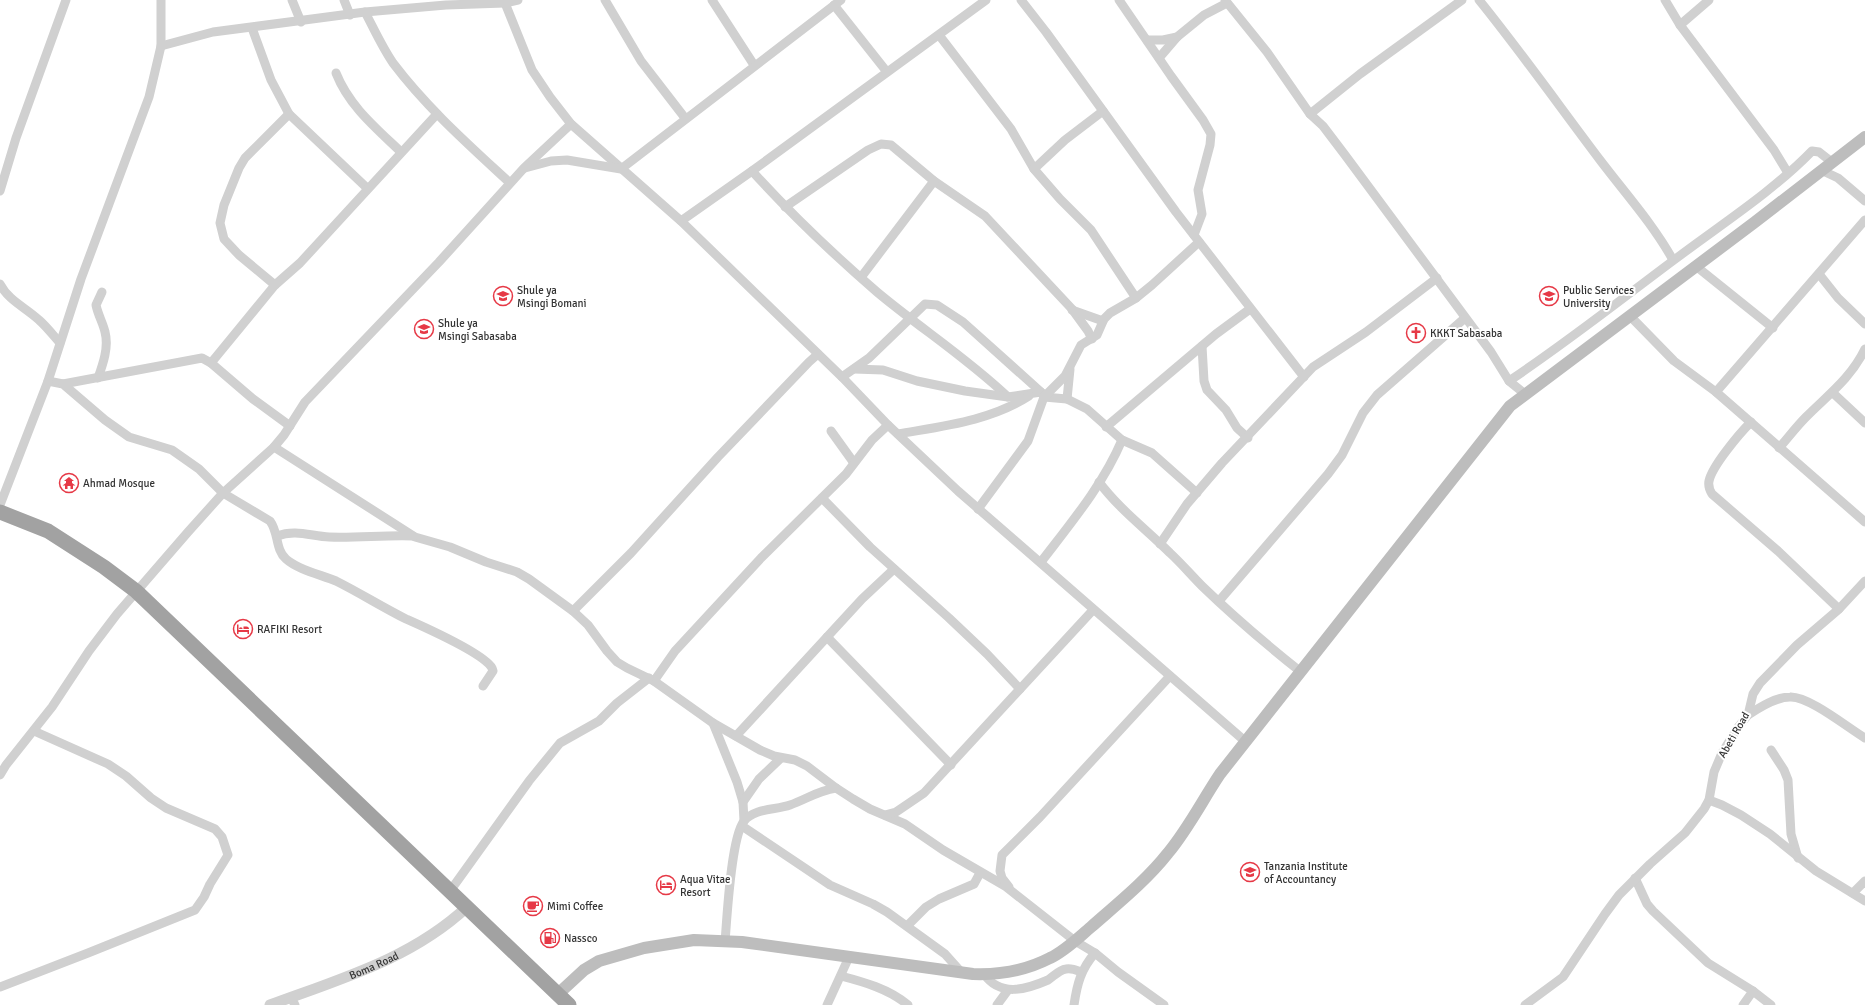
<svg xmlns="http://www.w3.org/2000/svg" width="1865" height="1005" font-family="Signika,sans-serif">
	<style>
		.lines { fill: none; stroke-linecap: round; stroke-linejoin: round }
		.minor { stroke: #d0d0d0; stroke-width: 9 }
		.tertiary { stroke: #d0d0d0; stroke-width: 11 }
		.secondary { stroke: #bdbdbd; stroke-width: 12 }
		.trunk { stroke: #a2a2a2; stroke-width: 15 }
		.labels { text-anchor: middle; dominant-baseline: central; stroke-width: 4; stroke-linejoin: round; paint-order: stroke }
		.poi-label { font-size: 11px; fill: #333; stroke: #fff; text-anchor: start }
		.street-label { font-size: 11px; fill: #333; stroke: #fff }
	</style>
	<rect width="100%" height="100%" fill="#fff"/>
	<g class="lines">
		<!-- minor -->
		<g class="minor">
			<path d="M292 0 301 22"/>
			<path d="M344 0 350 15"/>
			<path d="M605 0 641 61 685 118"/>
			<path d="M712 0 754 65"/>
			<path d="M1021 0 1046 32 1176 212 1304 377"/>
			<path d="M1119 0 1171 76 1203 120 1211 134 1210 145 1198 190 1202 214 1194 235"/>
			<path d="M1225 0 1267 52 1310 114 1323 126 1345 155 1491 352 1509 381 1525 394"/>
			<path d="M1479 0C1521 52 1560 107 1600 160 1625 193 1653 224 1673 260"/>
			<path d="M1665 0 1680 25 1774 150 1788 173"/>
			<path d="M505 3 532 70 550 97 571 124 681 221 842 377 888 425 958 491 1246 742"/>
			<path d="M834 5 887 72"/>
			<path d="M365 12C374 29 382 47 393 63 427 108 469 145 510 183"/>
			<path d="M1680 25 1709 0"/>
			<path d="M252 28 271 80 289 114 367 188"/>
			<path d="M939 35 1011 129 1034 169 1060 199 1091 230 1136 298"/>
			<path d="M1147 40H1163L1177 37 1204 15 1227 3"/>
			<path d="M161 46 213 32 365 12 446 5 505 3 518 0"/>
			<path d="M1159 58 1177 37"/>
			<path d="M336 73C349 106 376 128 401 152"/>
			<path d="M1310 114 1360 74 1462 0"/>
			<path d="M525 168 551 161 567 160 621 169 841 0"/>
			<path d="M1034 169 1065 140 1103 111"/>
			<path d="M752 171C791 214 833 254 877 292 920 328 967 358 1008 397"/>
			<path d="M1823 171 1838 178 1865 201"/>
			<path d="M0 191 16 138 66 0"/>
			<path d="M785 207 868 150 881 144 891 145 934 181 985 216 1072 309 1088 331 1092 339"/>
			<path d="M681 221 752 171 986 0"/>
			<path d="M1697 267 1773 328"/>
			<path d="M1819 274 1838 298 1865 324"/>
			<path d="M862 276 934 181"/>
			<path d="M0 284C9 301 25 307 39 320 46 326 53 335 60 343"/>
			<path d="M275 285 239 255 224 239 220 223 224 205 239 168 245 158 289 114"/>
			<path d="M1072 310 1103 321"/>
			<path d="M1630 316 1674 361 1716 392 1865 522"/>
			<path d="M1202 346 1204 381 1207 390 1226 410 1237 428 1248 438"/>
			<path d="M211 363 275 285 300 263 437 114"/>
			<path d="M854 369 883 370 917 381 965 391 1008 397 1041 392"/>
			<path d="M842 377 869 358 925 304 937 305 963 322 1041 392 1044 397 1067 399 1087 409 1122 440 1152 453 1197 493"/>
			<path d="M98 378C103 364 109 347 105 332 103 323 98 315 96 305L102 292"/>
			<path d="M48 381 63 384 105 420 129 437 172 450 199 469 223 493 270 521C279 533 275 549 286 559 298 570 322 575 336 581 360 593 382 607 406 619 424 627 483 653 492 668L493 671 483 686"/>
			<path d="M1509 381C1566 343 1619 301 1674 260 1720 225 1771 193 1812 151L1819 152 1833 163"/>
			<path d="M63 384 202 358 211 363 253 399 290 426"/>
			<path d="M1716 392 1865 220"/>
			<path d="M1833 393 1865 423"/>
			<path d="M1067 399 1070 369"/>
			<path d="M1751 422C1740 433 1712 466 1709 481 1708 486 1709 489 1712 494L1778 551 1839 609"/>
			<path d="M1106 427 1216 334 1250 309"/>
			<path d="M831 431 854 463"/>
			<path d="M898 434C943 426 990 421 1029 396"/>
			<path d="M274 447 415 537 450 547 486 562 517 572 529 579 573 611 588 625 607 651 617 662 627 668 654 681 713 723 760 750 774 756 795 760 807 766 836 788 853 799 870 809 905 824 943 850 1005 886 1075 941 1095 953 1118 972 1164 1005"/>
			<path d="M1779 448C1788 438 1796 427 1806 417 1828 395 1851 378 1865 349"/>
			<path d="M1099 482C1119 509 1146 529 1170 553 1181 563 1191 575 1202 586 1233 616 1267 645 1301 672"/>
			<path d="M822 498 870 547 949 618 987 654 1020 689"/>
			<path d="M0 505 48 381 81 279 149 97 161 46V0"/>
			<path d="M978 509 1028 441 1044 397 1065 376 1081 345 1097 335 1104 319 1110 313 1136 298 1152 285 1199 242"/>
			<path d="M277 536C295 529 311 536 329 537 357 538 385 535 413 536"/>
			<path d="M1160 544 1187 504 1222 463 1313 367 1366 332 1437 278"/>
			<path d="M1041 562C1070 524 1103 485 1122 440"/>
			<path d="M1219 601 1328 474 1342 455 1363 413 1377 395 1465 318"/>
			<path d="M573 611 631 553 718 457 809 362 818 354"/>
			<path d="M827 637 951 765"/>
			<path d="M654 681 675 651 761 558 846 474 872 440 888 425"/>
			<path d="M1748 715C1760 707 1776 697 1790 697 1809 696 1848 728 1865 738"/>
			<path d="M713 723 737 782 743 802"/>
			<path d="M736 736 862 599 894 569"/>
			<path d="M1771 750 1784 770 1788 780 1791 834 1798 858"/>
			<path d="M0 775 6 765 52 707 89 651 117 614 188 532 223 493 274 447 284 435 305 402 439 262 524 168 571 124"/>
			<path d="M1709 800 1722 805 1741 815 1770 834 1816 871 1865 901"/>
			<path d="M885 815 896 812 924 793 1093 610"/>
			<path d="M744 821 743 802 759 779 781 758"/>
			<path d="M742 826 830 885 873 904 887 912 945 954 962 973"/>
			<path d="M1635 878 1647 904 1653 911 1708 963 1753 991 1771 1005"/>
			<path d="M1009 887 1002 878 1000 871 1002 855 1040 817 1170 676"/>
			<path d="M450 891 529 781 560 743 599 721 617 703 649 678"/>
			<path d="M1853 893 1865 881"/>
			<path d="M907 926 926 907 939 899 974 884 980 873"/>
			<path d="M725 942C727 918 731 837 744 821 754 808 776 810 790 805 807 799 817 791 836 788"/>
			<path d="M984 974C1000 997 1025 990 1048 980 1054 976 1059 970 1066 969 1072 968 1076 970 1081 972"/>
			<path d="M841 976C864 982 889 989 908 1005"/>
			<path d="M0 987 88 953 195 910 204 897 210 884 228 855 222 837 215 829 166 808 151 798 126 776 108 764 34 731"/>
			<path d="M291 997 295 1005"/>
			<path d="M827 1005 849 957"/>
			<path d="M997 1005 1008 990"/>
			<path d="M1074 1005C1077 984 1081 969 1095 953"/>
			<path d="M1525 1005 1563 977 1605 914 1619 895 1650 864 1685 833 1704 809 1709 800 1714 772 1722 753 1739 726 1748 715 1753 694 1760 683 1797 645 1839 609 1865 581"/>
			<path d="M1743 1005 1753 991"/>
		</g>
		<!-- tertiary -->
		<path class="tertiary" id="s1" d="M270 1005C340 979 411 959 467 907"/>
		<!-- secondary -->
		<path class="secondary" d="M558 994 584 970 599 961 644 948 694 940 742 942 973 974C999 975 1027 970 1050 958 1065 951 1078 938 1091 927 1117 904 1146 881 1168 853 1188 829 1202 801 1220 774L1510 406 1755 222 1865 137"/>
		<!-- trunk -->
		<path class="trunk" d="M0 512 48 531 104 567 136 591 569 1005"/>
	</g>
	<!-- icons -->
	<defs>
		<g id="school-ring" transform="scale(1)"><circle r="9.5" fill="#fff" stroke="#e63946" stroke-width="1.5"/><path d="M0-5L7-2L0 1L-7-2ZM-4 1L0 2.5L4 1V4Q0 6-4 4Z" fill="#e63946"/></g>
		<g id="university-ring" transform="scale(1)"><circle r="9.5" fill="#fff" stroke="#e63946" stroke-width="1.5"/><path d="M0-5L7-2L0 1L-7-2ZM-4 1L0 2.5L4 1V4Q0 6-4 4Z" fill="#e63946"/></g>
		<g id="church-ring" transform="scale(1)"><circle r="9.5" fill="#fff" stroke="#e63946" stroke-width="1.5"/><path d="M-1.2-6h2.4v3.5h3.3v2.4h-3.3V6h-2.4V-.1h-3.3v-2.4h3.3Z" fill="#e63946"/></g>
		<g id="temple-ring" transform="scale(1)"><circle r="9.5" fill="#fff" stroke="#e63946" stroke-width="1.5"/><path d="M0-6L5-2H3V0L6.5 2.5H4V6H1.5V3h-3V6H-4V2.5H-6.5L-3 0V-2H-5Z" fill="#e63946"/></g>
		<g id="hotel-ring" transform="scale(1)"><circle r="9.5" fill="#fff" stroke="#e63946" stroke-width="1.5"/><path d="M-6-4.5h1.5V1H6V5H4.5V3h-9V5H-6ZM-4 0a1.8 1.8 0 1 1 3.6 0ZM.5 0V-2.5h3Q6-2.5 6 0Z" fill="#e63946"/></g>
		<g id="cafe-ring" transform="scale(1)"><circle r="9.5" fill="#fff" stroke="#e63946" stroke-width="1.5"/><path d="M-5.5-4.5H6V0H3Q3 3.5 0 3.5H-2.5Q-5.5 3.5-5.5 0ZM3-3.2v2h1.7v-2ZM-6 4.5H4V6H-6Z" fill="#e63946"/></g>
		<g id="fuel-ring" transform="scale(1)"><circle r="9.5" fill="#fff" stroke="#e63946" stroke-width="1.5"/><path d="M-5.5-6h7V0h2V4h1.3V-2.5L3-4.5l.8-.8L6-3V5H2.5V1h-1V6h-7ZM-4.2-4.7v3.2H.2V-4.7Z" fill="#e63946"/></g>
	</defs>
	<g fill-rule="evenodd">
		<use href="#school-ring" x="503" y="296"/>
		<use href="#university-ring" x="1549" y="296"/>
		<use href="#school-ring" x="424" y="329"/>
		<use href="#church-ring" x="1416" y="333"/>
		<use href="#temple-ring" x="69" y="483"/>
		<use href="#hotel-ring" x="243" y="629"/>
		<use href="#university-ring" x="1250" y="872"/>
		<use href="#hotel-ring" x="666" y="885"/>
		<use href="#cafe-ring" x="533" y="906"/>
		<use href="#fuel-ring" x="550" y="938"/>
	</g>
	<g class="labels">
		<!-- poi labels -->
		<g class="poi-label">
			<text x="517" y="290">Shule ya<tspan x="517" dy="13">Msingi Bomani</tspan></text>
			<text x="1563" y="290">Public Services<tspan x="1563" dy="13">University</tspan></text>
			<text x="438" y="323">Shule ya<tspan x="438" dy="13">Msingi Sabasaba</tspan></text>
			<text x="1430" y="333">KKKT Sabasaba</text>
			<text x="83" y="483">Ahmad Mosque</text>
			<text x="257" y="629">RAFIKI Resort</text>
			<text x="1264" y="866">Tanzania Institute<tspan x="1264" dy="13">of Accountancy</tspan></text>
			<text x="680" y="879">Aqua Vitae<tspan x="680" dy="13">Resort</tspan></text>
			<text x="547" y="906">Mimi Coffee</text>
			<text x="564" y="938">Nassco</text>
		</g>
		<!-- street labels -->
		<g class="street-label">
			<text transform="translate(1734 735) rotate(-60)">Abeti Road</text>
			<text stroke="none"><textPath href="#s1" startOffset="111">Boma Road</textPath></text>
		</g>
	</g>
</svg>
